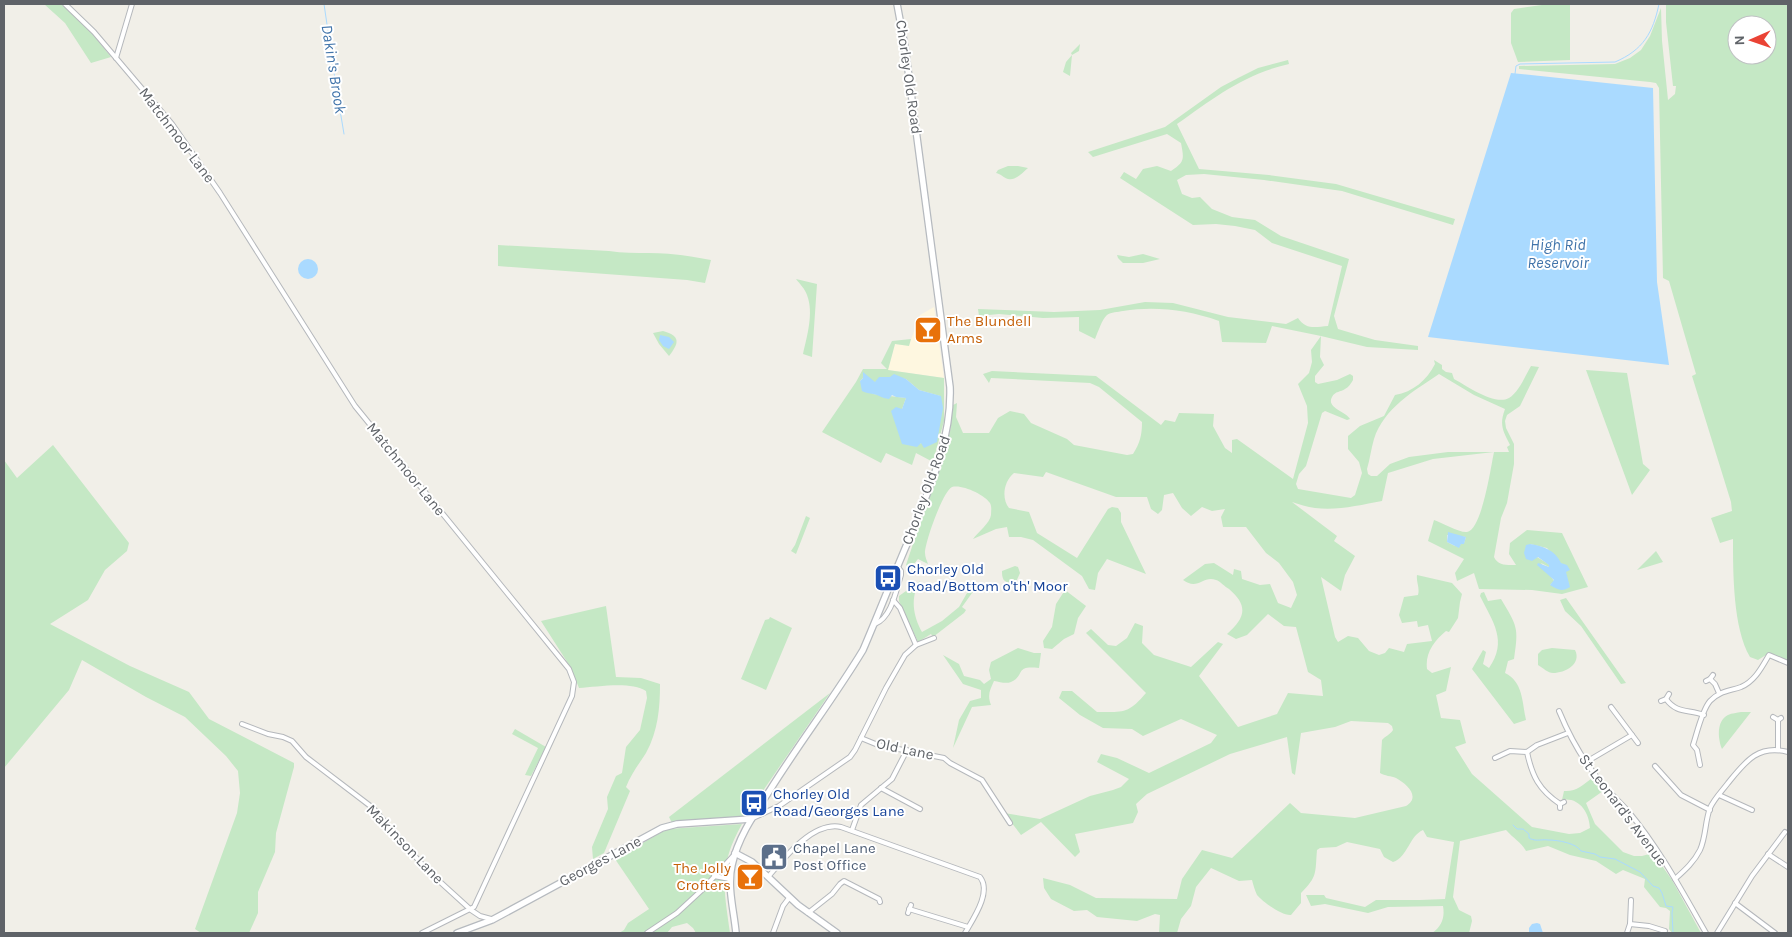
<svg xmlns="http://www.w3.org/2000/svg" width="1792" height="937" font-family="Karla,sans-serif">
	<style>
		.commercial { fill: #fef7e0 }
		.green { fill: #c5e8c5; fill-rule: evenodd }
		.water { fill: #aadaff }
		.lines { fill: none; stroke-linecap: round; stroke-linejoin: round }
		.stream { stroke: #aadaff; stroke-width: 1 }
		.street-casing { stroke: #b5b8bc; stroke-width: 6 }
		.secondary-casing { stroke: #b6babf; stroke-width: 8 }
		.street { stroke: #fff; stroke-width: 4 }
		.secondary { stroke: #fff; stroke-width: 5.5 }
		.labels { text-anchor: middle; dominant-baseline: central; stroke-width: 4; stroke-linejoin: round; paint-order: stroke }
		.street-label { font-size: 15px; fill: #5f6368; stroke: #fff }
		.food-label { font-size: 15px; fill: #c56008; stroke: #fff; text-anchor: start }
		.transit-label { font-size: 15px; fill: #164399; stroke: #fff; text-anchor: start }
		.service-label { font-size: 15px; fill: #4e5e75; stroke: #fff; text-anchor: start }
		.water-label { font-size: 16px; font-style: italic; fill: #4174aa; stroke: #fff }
	</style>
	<rect width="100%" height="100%" fill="#f1efe8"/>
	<!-- commercial -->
	<path class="commercial" d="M934 307 944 378 888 370 895 344 909 345 920 315Z"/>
	<!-- green -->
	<g class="green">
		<path d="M44 4H61L91 32 111 57 91 63 65 23Z"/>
		<path d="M1549 4H1570V60L1518 62 1511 43V13L1514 9Z"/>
		<path d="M1666 4H1788V661L1769 653 1758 660 1750 657C1733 628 1733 573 1733 539L1720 543 1711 518 1732 511 1731 502 1692 376 1696 374 1669 281 1663 278 1659 88 1656 83 1650 82 1519 69V66L1615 64 1630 58 1641 50 1650 36 1661 8 1662 41 1668 100 1675 94 1676 86H1673L1666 22ZM1737 25H1767V55H1737Z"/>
		<path d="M1080 44 1079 51 1072 55 1070 76 1063 72 1066 62 1072 55 1071 53Z"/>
		<path d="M1288 60 1289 64C1244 74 1214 98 1177 124L1199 169 1269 175 1336 184 1455 219 1453 225 1342 191 1264 180 1204 174 1186 175 1177 180 1182 194 1192 198 1200 197 1212 209 1232 217 1255 220 1281 236 1349 259 1334 316 1338 329 1375 340 1418 346V350L1367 347 1321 336 1320 357 1324 365 1315 376V382L1318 384 1337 380 1350 374 1353 376V380C1351 383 1349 387 1345 389 1341 392 1335 391 1332 397 1326 408 1346 411 1350 419L1347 420 1325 411 1322 413 1306 466 1299 474 1296 484 1298 489 1351 498 1355 495 1362 473 1359 462 1348 449V436L1360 426 1384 416 1395 395C1413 392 1427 380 1435 364L1434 360 1442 365V369L1446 372 1452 373 1454 379C1467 386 1495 406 1509 398 1519 392 1525 376 1531 366L1539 367 1520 406 1507 415 1505 421 1506 428 1514 444V464L1507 503 1501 518 1494 557C1498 566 1507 565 1516 565L1509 554 1510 543 1527 530 1562 533 1588 587 1562 594 1532 590 1479 589 1474 573 1457 581 1455 573 1464 559 1428 541 1434 520C1442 523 1460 533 1467 532 1482 530 1491 466 1494 452L1433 459 1388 473 1382 501C1360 505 1337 511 1315 508 1307 507 1299 504 1292 502L1337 536 1334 541 1355 556 1345 575 1341 591 1321 577 1335 637 1338 642 1348 636 1358 638 1369 651 1379 655 1385 653 1389 648 1404 652 1407 644 1432 641 1428 625 1418 627 1417 621 1402 623 1399 615 1404 597 1418 595C1420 588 1416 582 1417 575L1452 583 1462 594 1460 602 1458 618 1449 632 1446 631C1434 641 1425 653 1427 669L1432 673 1451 667 1446 691 1436 695 1441 718 1460 720 1466 743 1455 747 1472 774 1532 827 1569 834 1580 833 1590 828C1589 812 1579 797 1562 800L1564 791C1576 792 1583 785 1592 778L1603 791 1586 803 1595 824 1623 852 1634 856H1642L1653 853 1672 880 1701 933H1672L1669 929 1670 911 1666 908 1660 907 1644 887 1645 879 1623 870 1616 874 1596 861 1570 855 1548 846 1526 851C1521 842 1513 838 1506 830L1460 841 1453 897 1459 910 1471 916 1472 921 1469 933H1432C1442 926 1445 917 1443 906L1388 907 1368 913 1325 904 1311 906 1306 895H1324L1326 898 1365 907 1376 900H1420L1445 899 1454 842 1427 837 1423 830C1409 836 1408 857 1393 862L1384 857 1380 849 1347 842 1336 847 1320 848 1317 850C1315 873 1318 876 1301 893V903L1291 915C1282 916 1263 902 1257 895 1255 891 1253 884 1252 880L1239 881 1211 868 1196 887 1191 906 1181 919 1177 933H1159L1160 915 1155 914 1137 921 1097 917 1087 910 1074 911 1051 899 1044 888 1043 878 1070 885 1096 898 1177 899 1182 879 1202 850 1232 858 1290 803 1301 813 1355 818 1406 806C1421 797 1407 784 1396 778 1391 776 1385 776 1380 773L1382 740C1385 736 1390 735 1393 730L1392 726 1388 723 1351 721 1335 727 1301 733 1295 775 1292 773 1287 737 1230 754 1147 794 1136 804 1138 812 1133 823 1075 834 1080 852 1075 857 1041 822 1021 835 1004 813 1040 819 1090 796 1113 790 1121 787 1129 779 1097 762 1101 754 1117 758 1149 773 1211 743 1217 735 1181 719 1143 736 1132 729 1103 728 1080 715 1059 698 1062 691H1072L1097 712C1124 712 1128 714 1146 693L1086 633 1091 629 1108 645 1116 646 1127 638 1135 623 1143 626 1142 643 1154 655 1191 667 1218 642 1223 644 1199 676 1238 727 1277 714 1288 693 1323 696 1321 680 1308 672 1296 627 1284 626 1268 614 1247 635 1236 639 1227 634C1245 618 1249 606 1229 589 1225 587 1220 581 1216 580 1203 575 1198 591 1183 580L1205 564 1214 563 1233 575 1234 569 1241 571 1242 579 1260 585 1270 584 1278 603 1291 608 1297 595 1293 582 1279 563 1266 553 1246 527H1223L1221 517 1225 509 1212 511 1202 507 1191 516 1182 508 1173 493 1164 495 1162 510 1158 514 1151 509 1147 497H1116L1046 472 1043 477 1014 473C1004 481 1001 498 1009 508L1029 512 1037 533 1077 558 1108 509 1112 507 1118 508 1121 513V522L1146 574 1107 559 1098 573 1095 590 1089 589 1082 576 1033 540 1021 537H1009L1007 527 996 529 973 539C978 532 990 523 991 515 991 511 992 507 990 503 985 495 962 484 952 487 943 491 925 542 925 553 925 557 927 561 928 564L918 559 910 569 906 565 950 432 953 405 957 403 956 417 963 433H989L998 418 1010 411 1024 414 1031 423 1067 439 1074 445 1127 455 1133 454C1140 443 1142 435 1142 422L1099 387 1090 383 991 378 989 383 983 374 992 371 1096 376 1161 425 1165 420 1175 422 1179 413 1214 414 1213 426 1225 448 1232 453V440L1237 439 1293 479 1308 423 1307 406 1298 384 1309 373 1312 362 1311 350 1321 336 1272 326 1266 343 1222 342 1219 321C1187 310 1156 306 1123 311 1118 312 1111 312 1107 315 1102 319 1098 332 1095 339L1079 331V317L1043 318 999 314 979 316 978 309 1054 312 1100 310 1145 302 1173 303 1228 317 1286 324 1298 318C1306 330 1315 327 1328 326L1342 266 1272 243 1255 230 1235 226 1216 224 1193 225 1120 178 1124 172 1136 179 1143 169 1157 166 1171 171C1185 162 1184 159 1181 143L1167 134 1093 157 1088 152 1165 127 1221 87 1238 78 1258 68ZM1439 374 1474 395 1505 409C1499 425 1503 431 1510 445L1507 447 1509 452H1448L1409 457 1390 464 1377 476H1371L1368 474 1367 469C1370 459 1371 449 1374 439 1384 408 1414 391 1439 374ZM1447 535 1466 537 1464 543 1455 546 1447 542ZM1530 544 1547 548 1566 571V578L1550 585 1554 581 1541 563 1549 567 1550 565 1537 557 1534 558Z"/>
		<path d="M1008 166H1018L1028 168C1023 172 1016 181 1008 179 1004 178 1001 174 996 173L998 170Z"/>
		<path d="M498 245 609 251C623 253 635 253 649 253 669 253 691 256 711 260L705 283 687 280 498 266Z"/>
		<path d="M1143 254 1160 259 1143 263H1123L1118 258 1117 255 1129 257Z"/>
		<path d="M796 279 817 284 812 357 803 354C807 336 814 313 807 295 805 289 800 284 796 279Z"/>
		<path d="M663 331C681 336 679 343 669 356L659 344 653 333Z"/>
		<path d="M911 339 909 346 895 344 888 370 944 378V421L933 462 916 453 912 465 886 453 881 463 822 432 856 382 863 369H887L881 363 892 341ZM890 377 906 379 919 390 940 396 921 443 919 444 902 409 906 398 873 394 860 381 863 378 875 383Z"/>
		<path d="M1586 370 1627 373 1643 464 1650 470 1632 495Z"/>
		<path d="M53 445 129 543 127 551 105 570 88 600 50 624 130 666 189 692 209 719 294 763V767L276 833 275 852 258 892V913L249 933H201L195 929 237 813 240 793 238 771 226 756 185 717 146 697 82 660 69 690 4 768V460L17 478Z"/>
		<path d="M806 516 810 518 796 554 791 551 795 545Z"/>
		<path d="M1656 551 1663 562 1637 570Z"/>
		<path d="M1015 566 1018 567 1020 573 1016 582 1011 584C1003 581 1002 579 1002 571Z"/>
		<path d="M920 581C910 597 913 616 922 632L942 621 959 607 971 586 980 587 972 593 962 607 966 610 964 613 933 637 931 634 918 642 899 601V596Z"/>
		<path d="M1065 590 1086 606 1078 618 1074 634 1064 639 1052 649 1044 648 1043 641 1052 627 1056 604Z"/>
		<path d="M1484 592 1488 601 1501 599C1517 626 1519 627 1514 659L1508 661 1505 673C1523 682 1522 701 1526 720L1514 724 1472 669 1483 650 1486 652 1483 664 1489 668C1508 641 1493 622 1480 596L1481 593Z"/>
		<path d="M1566 598 1626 683 1621 684 1581 626 1565 611 1560 600Z"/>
		<path d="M606 606 616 677 641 678 660 684C660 708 658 731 646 753 639 764 631 774 626 787L630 791 604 853 593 859 592 847 608 809 607 797 616 776 622 773 626 747 640 730 647 698 646 691C631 681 597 687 579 688L571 668 541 621Z"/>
		<path d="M770 617 792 628 766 690 741 679 765 620 769 619Z"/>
		<path d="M1018 648 1034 653H1041L1039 668C1014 665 1026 675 1011 682 1006 684 1000 682 994 681 990 690 987 695 991 705L972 707 953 748 959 720 970 701 981 698V690L963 684 943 655 959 664 964 676 980 680 984 684 991 679 989 670 991 662Z"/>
		<path d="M1552 648 1575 650C1582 664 1565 673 1553 673 1548 673 1543 668 1538 665V654L1542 650Z"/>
		<path d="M830 693 745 817 672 823 669 817Z"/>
		<path d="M1741 712H1751L1722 749C1718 739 1716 721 1728 715 1732 713 1737 713 1741 712Z"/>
		<path d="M515 729 546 747 531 776 525 775 538 748 512 734Z"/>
		<path d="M742 824C718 866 724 888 730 933H696L693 928 687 923 672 927 667 933H619L624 930 628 923 649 909 615 859 667 829Z"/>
	</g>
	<!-- water -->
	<g class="water">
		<path d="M1511 73 1653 88 1657 282 1669 365 1428 337Z"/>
		<circle cx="308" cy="269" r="10"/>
		<path d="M660 335 669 337 674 342 669 349 663 346 659 340Z"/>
		<path d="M863 372 875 382 879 377H890L894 374 906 379 919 390 941 396 943 408 937 442 924 448 921 443 917 447 902 444 891 411 896 407 902 409 906 398 896 397 892 395 889 399C881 398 879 395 873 394 869 393 866 393 862 391L860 381 863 378Z"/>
		<path d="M1448 532 1466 537 1464 544H1461L1459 548 1447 542Z"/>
		<path d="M1530 544C1543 546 1555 550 1561 563L1567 565 1570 570 1566 572 1570 587C1562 592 1558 590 1550 585L1554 580 1537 565 1538 563 1549 567V565L1538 557 1532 561 1526 559 1524 553 1526 545Z"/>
		<path d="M1537 923 1540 924 1543 933H1529V928L1532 924Z"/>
	</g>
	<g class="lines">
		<!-- stream -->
		<g class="stream">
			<path d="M324 4 336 86 344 134"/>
			<path d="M1515 74 1516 66 1520 64 1615 62C1643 50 1653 33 1659 4"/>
			<path d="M1513 825 1517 829H1523L1529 834V838C1536 842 1541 839 1548 840 1558 840 1576 843 1581 851L1595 854 1600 857 1615 859 1640 872 1653 886 1659 888 1662 893 1666 906 1673 907 1672 913 1673 933"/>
		</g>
		<!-- street casing -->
		<g class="street-casing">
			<g id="street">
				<path d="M65 4 94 32 172 124 220 193 355 406 569 669 574 682 572 696 474 907 422 933"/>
				<path d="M116 58 132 4"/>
				<path d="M893 600 900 608 916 645"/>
				<path d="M875 624C892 617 896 590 901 575V571L897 566"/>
				<path d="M1710 679 1715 684 1719 693"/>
				<path d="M1706 681 1710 679 1713 675"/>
				<path d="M1666 699C1677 714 1688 709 1704 715"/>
				<path d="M1661 701 1666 699 1669 694"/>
				<path d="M1611 707 1638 743"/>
				<path d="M1559 711C1571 740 1586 766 1607 789 1614 797 1621 803 1628 811 1659 848 1682 891 1706 933"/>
				<path d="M1773 717 1778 720 1781 718"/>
				<path d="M1778 720V750"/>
				<path d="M242 724 268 734 283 737 292 741 306 757 373 808 427 870 471 910 480 916 491 919"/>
				<path d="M861 738 878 745 944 758 950 763 982 780 1010 823"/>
				<path d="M1527 752C1532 776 1539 790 1560 804"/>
				<path d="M1495 758 1510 751 1527 752 1537 745 1568 733"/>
				<path d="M1586 762 1632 735"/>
				<path d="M1700 765 1697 750 1693 745C1697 733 1702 710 1710 701 1719 691 1730 691 1741 687 1755 681 1762 667 1769 655L1788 663"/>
				<path d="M1655 766 1681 795 1710 810"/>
				<path d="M881 788 920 809"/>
				<path d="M1719 795 1752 810"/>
				<path d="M1560 808V804L1564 802"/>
				<path d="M753 818 779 806 850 757 855 750 886 688 905 655 916 645 934 638"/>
				<path d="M852 830 861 805 892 779 907 750"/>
				<path d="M1768 854 1788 867"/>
				<path d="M714 876 730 879"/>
				<path d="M768 877C784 858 813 821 841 827L980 877C992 892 973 919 965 933"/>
				<path d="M1675 879C1685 870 1694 862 1700 850 1706 837 1705 821 1710 808 1714 799 1722 791 1728 783 1745 762 1758 744 1788 752"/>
				<path d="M1735 903 1775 933"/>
				<path d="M909 909 968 927"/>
				<path d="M808 913 832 894 840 884 844 881 879 899 880 902"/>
				<path d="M908 913 911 905"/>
				<path d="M1630 924 1649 926 1665 931"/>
				<path d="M647 933 677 913 703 889 734 855"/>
				<path d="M773 933 783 906 789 898"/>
				<path d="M1627 933 1630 924 1631 900"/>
				<path d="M1717 933 1752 876 1785 832"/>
			</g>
		</g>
		<!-- secondary casing -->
		<g class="secondary-casing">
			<g id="secondary">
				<path d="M735 853 752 862 798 905 837 933"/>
				<path d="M457 933 492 920 662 828 677 824 751 819"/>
				<path d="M736 933C734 911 727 887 732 865 738 837 755 813 770 790 800 742 834 698 863 650 878 615 892 579 907 544 927 494 952 442 950 387L905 47 897 4"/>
			</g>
		</g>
		<!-- street -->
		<use href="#street" class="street"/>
		<!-- secondary -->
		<use href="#secondary" class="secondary"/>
	</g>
	<!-- icons -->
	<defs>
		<g id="bar-square" transform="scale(1.4375)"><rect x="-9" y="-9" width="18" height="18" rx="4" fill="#e8710a" stroke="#fff"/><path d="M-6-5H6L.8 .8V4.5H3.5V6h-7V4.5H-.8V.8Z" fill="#fff"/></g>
		<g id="bus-square" transform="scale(1.4375)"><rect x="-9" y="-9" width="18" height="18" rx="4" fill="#1a4fb4" stroke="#fff"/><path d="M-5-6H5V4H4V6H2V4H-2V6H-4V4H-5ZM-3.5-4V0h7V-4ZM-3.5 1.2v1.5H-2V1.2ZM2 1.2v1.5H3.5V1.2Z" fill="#fff"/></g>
		<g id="civic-square" transform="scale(1.4375)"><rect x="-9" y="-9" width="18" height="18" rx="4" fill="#5c6f8a" stroke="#fff"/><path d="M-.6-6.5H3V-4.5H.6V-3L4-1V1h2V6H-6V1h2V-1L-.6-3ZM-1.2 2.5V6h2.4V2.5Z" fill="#fff"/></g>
	</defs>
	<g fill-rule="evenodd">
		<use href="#bar-square" x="928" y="330"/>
		<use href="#bus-square" x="888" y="578"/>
		<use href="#bus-square" x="754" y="803"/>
		<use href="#civic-square" x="774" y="857"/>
		<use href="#bar-square" x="750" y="877"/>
	</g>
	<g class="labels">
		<!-- street labels -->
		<g class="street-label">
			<text transform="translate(909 77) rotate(82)">Chorley Old Road</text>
			<text transform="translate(177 135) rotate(53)">Matchmoor Lane</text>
			<text transform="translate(406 469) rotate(51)">Matchmoor Lane</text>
			<text transform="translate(926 490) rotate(-70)">Chorley Old Road</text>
			<text transform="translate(905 749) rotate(12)">Old Lane</text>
			<text transform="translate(1623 810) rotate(53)">St Leonard's Avenue</text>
			<text transform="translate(405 844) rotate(46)">Makinson Lane</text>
			<text transform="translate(600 861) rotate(-28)">Georges Lane</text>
		</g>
		<!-- food labels -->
		<g class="food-label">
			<text x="947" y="321">The Blundell<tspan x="947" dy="17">Arms</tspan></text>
			<text x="731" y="868" text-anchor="end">The Jolly<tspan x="731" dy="17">Crofters</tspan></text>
		</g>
		<!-- transit labels -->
		<g class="transit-label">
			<text x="907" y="569">Chorley Old<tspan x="907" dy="17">Road/Bottom o'th' Moor</tspan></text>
			<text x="773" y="794">Chorley Old<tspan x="773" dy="17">Road/Georges Lane</tspan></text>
		</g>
		<!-- service labels -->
		<g class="service-label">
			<text x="793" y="848">Chapel Lane<tspan x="793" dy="17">Post Office</tspan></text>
		</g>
		<!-- water labels -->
		<g class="water-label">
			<text transform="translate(334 69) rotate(81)">Dakin's Brook</text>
			<text x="1558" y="244">High Rid<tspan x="1558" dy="18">Reservoir</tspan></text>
		</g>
	</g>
	<!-- border -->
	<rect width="1792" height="937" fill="none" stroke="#5f6368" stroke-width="10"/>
	<!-- north arrow -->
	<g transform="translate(1752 40) rotate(268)"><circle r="24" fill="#ffffff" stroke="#bfc1c3"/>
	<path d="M0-4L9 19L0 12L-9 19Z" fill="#ea4335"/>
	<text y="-8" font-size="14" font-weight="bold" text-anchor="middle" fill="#5f6368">N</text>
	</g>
</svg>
